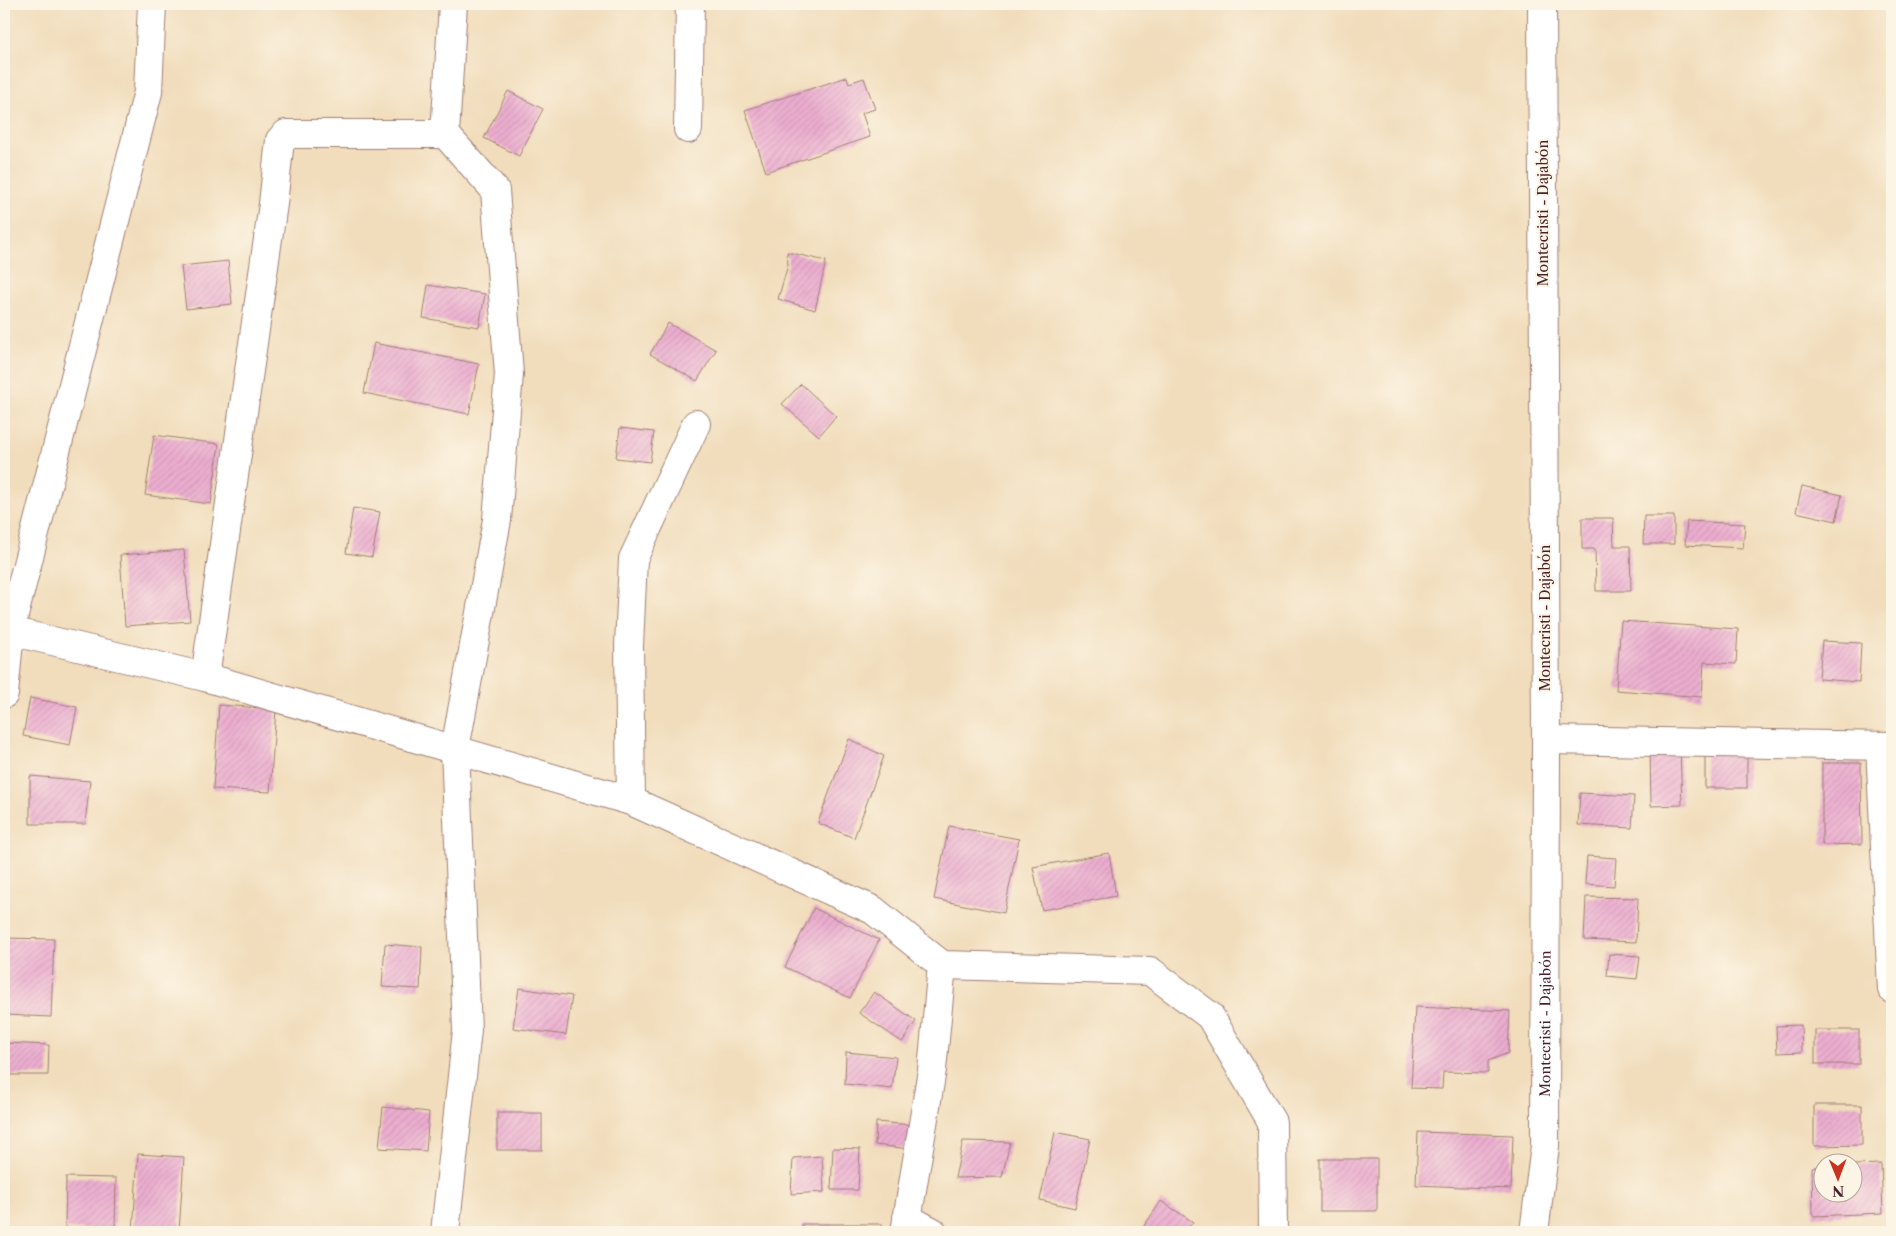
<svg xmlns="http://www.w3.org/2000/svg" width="1896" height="1236" font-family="'Libre Caslon Text',serif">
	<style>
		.building { fill: url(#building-hatch) }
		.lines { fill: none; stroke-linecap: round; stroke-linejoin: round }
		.minor-casing { stroke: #9e7e74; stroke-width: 30 }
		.primary-casing { stroke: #9e7e74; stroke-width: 30 }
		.minor { stroke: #fff; stroke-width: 28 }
		.primary { stroke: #fff; stroke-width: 28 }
		.labels { text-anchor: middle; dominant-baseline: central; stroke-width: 4; stroke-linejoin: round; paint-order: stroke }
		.street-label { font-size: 14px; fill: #4a1f2b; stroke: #fcf5e5 }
	</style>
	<defs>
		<pattern id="building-hatch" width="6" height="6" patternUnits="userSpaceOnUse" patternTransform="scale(1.25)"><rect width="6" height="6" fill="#ecaed0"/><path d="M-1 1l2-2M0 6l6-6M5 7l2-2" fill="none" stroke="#cc95b3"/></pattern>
	</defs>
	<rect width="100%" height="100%" fill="#fcf5e5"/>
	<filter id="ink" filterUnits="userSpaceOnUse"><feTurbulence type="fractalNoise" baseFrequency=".02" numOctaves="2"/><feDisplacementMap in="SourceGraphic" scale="10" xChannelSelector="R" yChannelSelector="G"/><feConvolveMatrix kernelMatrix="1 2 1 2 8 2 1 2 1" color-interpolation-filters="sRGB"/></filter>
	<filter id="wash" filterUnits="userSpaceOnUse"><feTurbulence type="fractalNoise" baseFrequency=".0096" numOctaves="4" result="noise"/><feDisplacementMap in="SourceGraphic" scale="20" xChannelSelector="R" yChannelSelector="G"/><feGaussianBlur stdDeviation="1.12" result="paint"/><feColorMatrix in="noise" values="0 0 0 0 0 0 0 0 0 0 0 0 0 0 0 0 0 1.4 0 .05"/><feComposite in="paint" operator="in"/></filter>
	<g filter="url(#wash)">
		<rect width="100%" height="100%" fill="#f1ddbc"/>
		<g id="blocks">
			<!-- building -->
			<g class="building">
				<path d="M847 77 849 83 864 78 875 109 862 113 870 137 766 172 745 110Z"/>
				<path d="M508 91 543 109 519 156 484 138Z"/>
				<path d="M787 252 826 261 815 310 778 299 788 265Z"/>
				<path d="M228 261 232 304 186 309 181 266Z"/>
				<path d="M428 285 485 294 479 327 423 318Z"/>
				<path d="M668 323 716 350 697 381 650 354Z"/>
				<path d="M374 343 479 364 469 414 364 393Z"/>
				<path d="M801 384 836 416 819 436 782 404Z"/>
				<path d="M620 428 654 432 650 462 616 458Z"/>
				<path d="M154 435 219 444 211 504 145 495Z"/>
				<path d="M1802 486 1842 495 1836 521 1796 512Z"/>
				<path d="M353 508 380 512 372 557 346 553Z"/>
				<path d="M1644 516H1674V544H1643Z"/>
				<path d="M1582 518H1613L1614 546H1630L1631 591H1596L1595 549H1582Z"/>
				<path d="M1687 521 1745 524 1743 548 1685 545Z"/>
				<path d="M184 550 190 621 125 626 120 555Z"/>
				<path d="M1621 621 1738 629 1736 664 1704 662 1702 697 1616 690Z"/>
				<path d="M1822 641 1861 643 1859 682 1819 679Z"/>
				<path d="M30 698 77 707 70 745 23 736Z"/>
				<path d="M219 705 276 709 270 792 213 789Z"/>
				<path d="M849 739 884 756 854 838 818 823Z"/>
				<rect x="1705" y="746" width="42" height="42"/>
				<path d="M1650 747H1680L1682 805 1651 806Z"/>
				<path d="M1822 763H1861L1862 844 1822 845Z"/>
				<path d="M30 776 90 781 85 824H30Z"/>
				<path d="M1580 793 1634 796 1632 828 1578 825Z"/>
				<path d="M949 826 1019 839 1004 913 934 899Z"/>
				<path d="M1109 853 1116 896 1042 910 1033 867Z"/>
				<path d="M1587 856 1616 858 1614 886 1585 884Z"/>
				<path d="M1586 897 1638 898 1636 942 1584 940Z"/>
				<path d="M814 908 879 940 850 998 785 967Z"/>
				<path d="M4 938 54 939 51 1017 4 1015Z"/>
				<path d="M385 944 422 947 420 989 382 987Z"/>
				<path d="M1609 954 1640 956 1637 979 1607 976Z"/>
				<path d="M519 988 572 996 566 1035 513 1028Z"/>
				<path d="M874 992 916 1021 902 1042 859 1013Z"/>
				<path d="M1415 1007 1510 1011 1508 1053 1488 1061V1073L1443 1072 1442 1089 1411 1088Z"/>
				<path d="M1801 1025 1802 1052 1777 1053 1776 1026Z"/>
				<rect x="1815" y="1030" width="44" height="34"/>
				<path d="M4 1043 49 1045 48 1075H4Z"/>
				<path d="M846 1052 896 1057 892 1089 845 1084Z"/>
				<path d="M1814 1105H1862V1145L1814 1146Z"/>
				<path d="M383 1107 429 1112 426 1151 379 1148Z"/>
				<rect x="497" y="1113" width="45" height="37"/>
				<path d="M876 1122 913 1125 910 1149 875 1145Z"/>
				<path d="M1055 1132 1090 1139 1075 1208 1040 1200Z"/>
				<path d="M1418 1132 1513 1135 1511 1189 1416 1185Z"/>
				<path d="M963 1141 1010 1142 1002 1177 955 1178Z"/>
				<path d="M833 1148 860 1149 858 1190H831Z"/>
				<path d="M138 1154 184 1157 179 1232H133Z"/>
				<path d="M822 1156 824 1192 791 1194 793 1158Z"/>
				<rect x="1320" y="1159" width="57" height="52"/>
				<path d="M1881 1164 1883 1213 1813 1216 1812 1167 1824 1166V1194H1854V1165Z"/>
				<path d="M66 1177 116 1178 115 1230 65 1229Z"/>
				<path d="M1161 1201 1193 1222 1186 1232H1140Z"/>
				<rect x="802" y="1224" width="80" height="8"/>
			</g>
		</g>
	</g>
	<g filter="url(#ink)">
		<use href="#blocks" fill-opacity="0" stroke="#9e7e74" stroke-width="1"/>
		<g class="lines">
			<!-- minor casing -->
			<g class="minor-casing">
				<g id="minor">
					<path d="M688 129 690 4"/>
					<path d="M4 625 10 631 205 677 631 801 873 910 942 965 1150 971 1210 1016 1272 1122 1273 1232"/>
					<path d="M205 677 273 204 280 140 286 134H445"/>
					<path d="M4 694 10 631 148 92 152 4"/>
					<path d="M1546 740 1892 746"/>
					<path d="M1880 746 1892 989"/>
					<path d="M631 801 629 646 633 559 696 424"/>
					<path d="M907 1218 933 1232"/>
					<path d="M445 1232 467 1030 455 749 497 520 509 374 495 190 445 134 453 4"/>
					<path d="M905 1232 932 1070 942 965"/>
				</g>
			</g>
			<!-- primary casing -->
			<g class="primary-casing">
				<g id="primary">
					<path id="s1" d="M1534 1232 1545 1146 1546 740 1542 4"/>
				</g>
			</g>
			<!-- minor -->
			<use href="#minor" class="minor"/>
			<!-- primary -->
			<use href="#primary" class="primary"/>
		</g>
	</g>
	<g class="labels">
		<!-- street labels -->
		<g class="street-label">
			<text transform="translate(1543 213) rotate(-90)">Montecristi - Dajabón</text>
			<text transform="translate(1545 618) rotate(-90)">Montecristi - Dajabón</text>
			<text stroke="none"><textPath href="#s1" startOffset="209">Montecristi - Dajabón</textPath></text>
		</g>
	</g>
	<!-- margin -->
	<rect width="1896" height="1236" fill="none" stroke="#fcf5e5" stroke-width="20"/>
	<!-- north arrow -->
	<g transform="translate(1838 1178) rotate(179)"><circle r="24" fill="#fcf5e5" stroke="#b59f9b"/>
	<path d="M0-4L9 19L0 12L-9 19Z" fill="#c8321e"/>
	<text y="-8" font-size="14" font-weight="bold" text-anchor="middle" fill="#4a1f2b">N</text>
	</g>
</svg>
